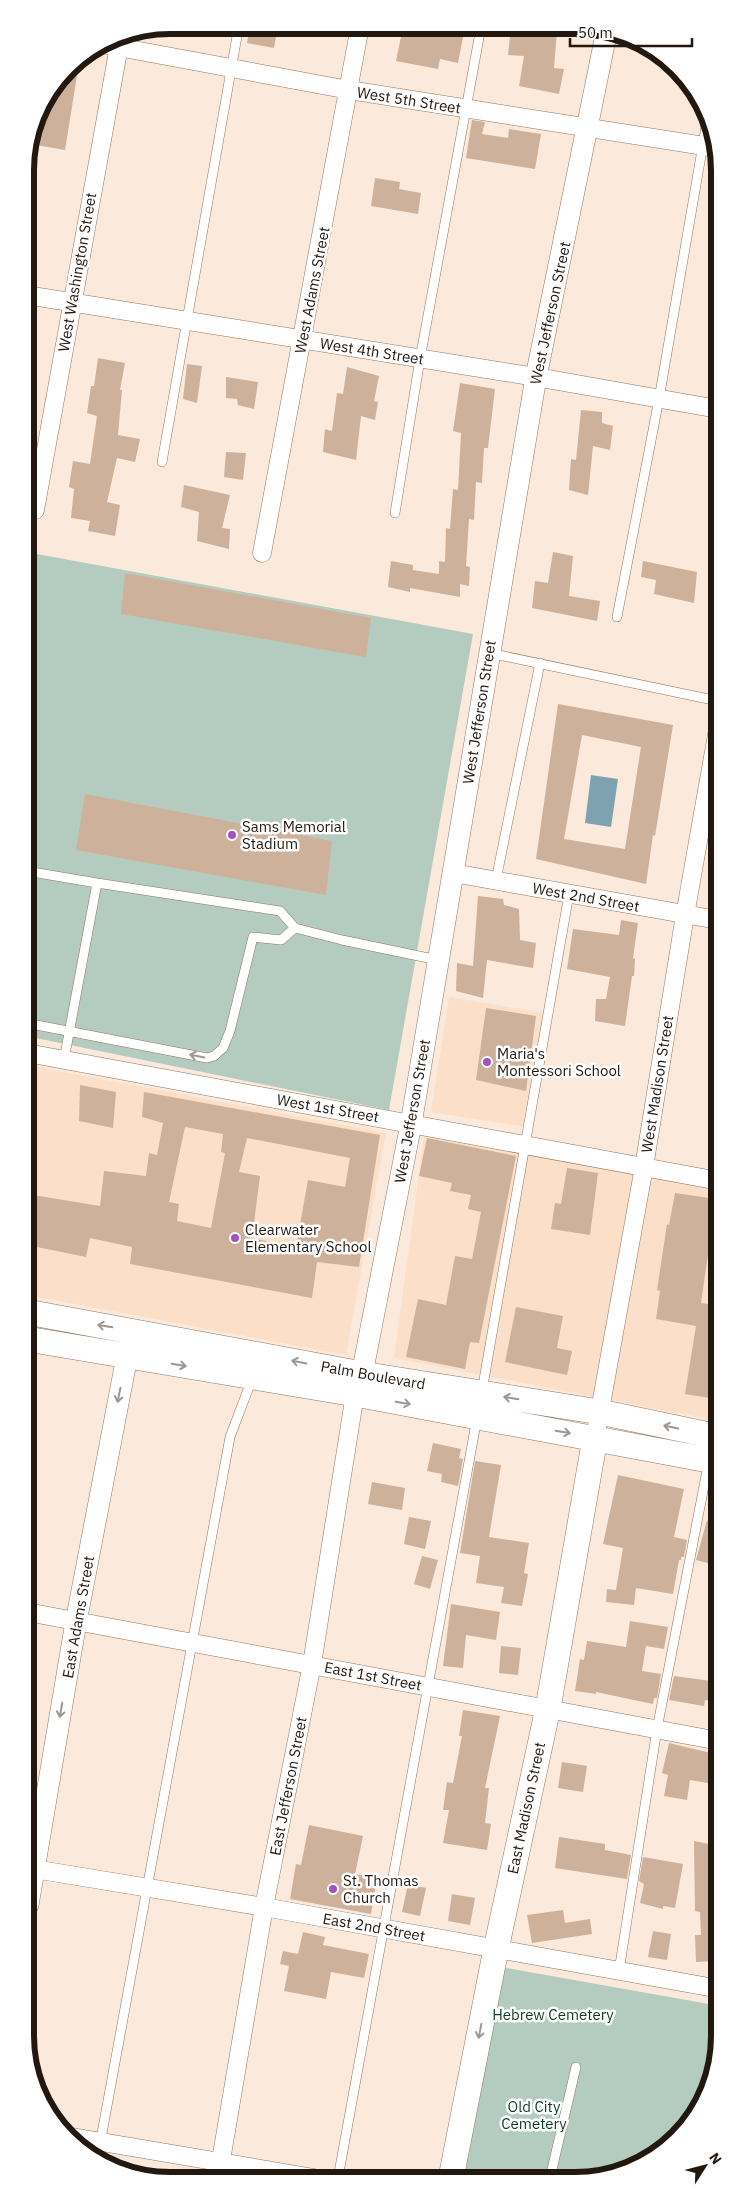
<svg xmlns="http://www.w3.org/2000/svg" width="745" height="2206" font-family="'IBM Plex Sans',sans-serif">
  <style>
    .built { fill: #fcdfc8 }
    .green { fill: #b4ccbf }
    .water { fill: #7da3b0 }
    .building { fill: #cdb19b; fill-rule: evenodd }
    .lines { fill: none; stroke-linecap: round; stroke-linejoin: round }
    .service-casing { stroke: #907560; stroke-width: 10 }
    .minor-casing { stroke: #907560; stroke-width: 19 }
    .tertiary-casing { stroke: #907560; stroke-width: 22 }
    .secondary-casing { stroke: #907560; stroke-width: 26 }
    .service { stroke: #fff; stroke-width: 9 }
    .minor { stroke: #fff; stroke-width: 18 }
    .tertiary { stroke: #fff; stroke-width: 21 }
    .secondary { stroke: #fff; stroke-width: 25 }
    .oneway { stroke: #9c9793 }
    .poi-dot { fill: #a552c0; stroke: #fff; stroke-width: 2 }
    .labels { text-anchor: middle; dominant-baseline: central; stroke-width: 5; stroke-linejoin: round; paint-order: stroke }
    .street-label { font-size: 15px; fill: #221810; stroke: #fff }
    .poi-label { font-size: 15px; fill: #221810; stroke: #fff; text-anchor: start }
    .park-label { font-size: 15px; fill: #0b3b29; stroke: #fff }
    .rim { fill: none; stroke: #221810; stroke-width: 6 }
  </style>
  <rect width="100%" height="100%" fill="#fbe9db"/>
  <path class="built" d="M449 997 544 1013 526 1127 431 1112Z
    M27 1065 386 1133 346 1355 27 1295Z
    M425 1131 719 1187V1421L394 1358Z"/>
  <path class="green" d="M26 552 473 634 389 1110 26 1036Z
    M495 1966 720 2006V2046L709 2092 684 2132 648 2162 604 2178H456Z"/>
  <path class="water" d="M591 775 618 779 611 827 585 823Z"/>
  <path class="building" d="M250 26H278L274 48 247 43Z
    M403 27H465L458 63 440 59 438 69 396 61Z
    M511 27 557 31 554 68 564 69 559 94 519 86 524 56 508 55Z
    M80 57 65 150 30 144 40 105 53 88H58L60 79 74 61Z
    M472 120 485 122 482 134 508 138 509 129 541 134 535 169 466 158Z
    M375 178 400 182 399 189 421 193 418 214 371 206Z
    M98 358 125 363 120 390H122L118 435 140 439 135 462 117 458 107 502 120 505 115 536 88 531 90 521 71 518 74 489 69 487 73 461 90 464 97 416 87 413 91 386H94Z
    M187 364 202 366 197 403 183 399Z
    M347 367 379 376 374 401 378 402 375 420 361 416 356 460 323 452 325 429 332 431 337 393 343 394Z
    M226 377 258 382 254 409 238 405 237 399 226 398Z
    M460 383 495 389 488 448H484L482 483 476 482 474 520 469 519 466 566 470 567 469 586 460 584V597L410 588V592L388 587 391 561 413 565V570L439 574V561L445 562 446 528 450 529 453 489 458 490 461 433 453 431Z
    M581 410 602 412V423L613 426 610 450 593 446 588 495 569 490 571 459 576 460Z
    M226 452 246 453 243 480 224 477Z
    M184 485 230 495 222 528 230 529 229 549 197 541 199 512 181 507Z
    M553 552 573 556 569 596 600 601 597 621 532 608 535 581 548 583Z
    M643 561 697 572 694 603 654 594 656 580 641 577Z
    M125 573 371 618 366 657 121 614Z
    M558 704 673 725 655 836 653 835 646 884 536 859ZM582 735 641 747 625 849 564 839Z
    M85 794 332 841 326 895 76 850Z
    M478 896 503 899 504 905 519 909 520 940 536 943 533 968 487 960 483 998 456 991 457 963 473 966Z
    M621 920 638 923 633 958 635 959 634 976H632L625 1026 595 1021 596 999H606L610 977 567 969 573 929 619 935Z
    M486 1008 536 1016 526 1091 476 1080Z
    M80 1085 116 1092 113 1128 79 1121Z
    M144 1092 380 1135 359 1267 317 1262 312 1298 130 1264 132 1247 90 1238 86 1257 27 1245V1194L100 1206 104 1171 146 1176 149 1153 157 1155 163 1123 142 1117ZM185 1127 223 1134 221 1152 225 1153 211 1228 177 1221 179 1204 169 1202ZM247 1138 350 1158 345 1187 308 1180 296 1247 252 1238 260 1176 239 1172Z
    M427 1138 516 1156 479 1343 470 1342 465 1369 406 1357 418 1299 446 1305 455 1256 472 1259 481 1212 468 1209 471 1195 450 1191 452 1183 419 1176Z
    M567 1168 598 1173 590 1235 551 1229 555 1203 561 1204Z
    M675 1193 716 1199 701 1303 719 1306V1345L710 1398 685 1394 696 1326 656 1319 660 1291 657 1290 667 1224 669 1225Z
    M516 1307 563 1316 557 1348 572 1351 567 1375 505 1362Z
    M433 1443 461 1449 459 1458 463 1459 458 1486 441 1482 442 1474 427 1471Z
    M475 1461 501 1465 489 1537 529 1543 524 1573 528 1574 522 1606 501 1603 504 1587 476 1583 480 1556 460 1553Z
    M618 1475 684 1489 674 1537 687 1540 684 1557H681V1560H679L673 1594 636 1588 634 1605 606 1602 607 1589 616 1590 623 1548 603 1544Z
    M372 1482 405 1488 402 1510 368 1504Z
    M409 1517 431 1521 425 1549 404 1544Z
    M707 1520 719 1538V1566L696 1560Z
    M422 1556 438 1560 430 1589 414 1584Z
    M451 1604 500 1612 496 1640 466 1635 463 1668 443 1666Z
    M630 1621 668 1627 664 1649 646 1646 642 1671 661 1674 657 1698H654L653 1704 596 1692V1694L575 1691 580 1659 584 1660 587 1641 626 1647Z
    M501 1646 521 1648 518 1675 499 1673Z
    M674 1676 719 1682V1703L705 1700 704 1706 669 1700Z
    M463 1710 500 1716 485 1788H489L485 1823 491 1824 487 1850 443 1843 449 1810H443L447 1782 453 1783 462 1736H459Z
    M669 1743 719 1755V1785L690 1780 687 1800 664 1796 668 1775 662 1773Z
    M562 1762 587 1766 583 1792 558 1788Z
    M309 1825 363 1836 355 1874 377 1878 371 1914 290 1899 296 1864 301 1865Z
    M559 1837 605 1844V1850L631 1855 627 1879 555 1868Z
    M694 1841 719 1846 720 1894 716 1915 713 1914 714 1961 696 1962 695 1935H701L700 1912 695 1911Z
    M643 1857 683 1864 675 1908 663 1906V1909L640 1903 644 1884 639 1881Z
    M408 1884 426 1888 420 1916 402 1912Z
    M452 1894 475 1898 470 1925 448 1921Z
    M563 1910 565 1923 590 1919 592 1934 532 1943 527 1915Z
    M653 1931 671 1934 667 1960 648 1957Z
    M303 1932 325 1937 323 1945 369 1954 364 1978 331 1972 326 1999 284 1991 289 1966 280 1964 283 1951 298 1954Z"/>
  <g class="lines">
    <g class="service-casing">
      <path id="service" d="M162 462 239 25
        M395 513 420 359 481 27
        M617 617 659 399 707 121
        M489 653 718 701
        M26 871 97 883
        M496 880 540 663
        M26 1023 207 1058 214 1056 223 1048 230 1031 253 937 281 940 295 928
        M64 1060 97 883 280 911 295 928 342 940 438 960
        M482 1391 569 894
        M713 1433 719 1400
        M619 1971 657 1729 709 1460
        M98 2155 230 1437 252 1379
        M338 2178 477 1418
        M550 2178 576 2067"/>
    </g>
    <g class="minor-casing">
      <path id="minor" d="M102 44 349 90 717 148
        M26 295 536 377 718 409
        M35 510 121 35
        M262 553 360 26
        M453 873 718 920
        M27 1053 719 1181
        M595 1438 644 1167 685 915 718 729
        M27 1612 719 1741
        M28 1868 264 1907 720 1989
        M66 2136 314 2178
        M218 2178 264 1907 312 1664 355 1394"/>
    </g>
    <g class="tertiary-casing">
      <path id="tertiary" d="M357 1389 362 1374 411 1124 536 377 607 30
        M28 1905 76 1622 130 1341"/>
    </g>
    <g class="secondary-casing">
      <path id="secondary" d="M27 1312 362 1374 600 1412 719 1437
        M27 1339 355 1394 719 1462
        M451 2178 496 1949 548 1708 595 1438"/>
    </g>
    <use href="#service" class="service"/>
    <use href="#minor" class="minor"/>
    <use href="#tertiary" class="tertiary"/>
    <use href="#secondary" class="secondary"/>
  </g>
  <defs><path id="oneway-shaft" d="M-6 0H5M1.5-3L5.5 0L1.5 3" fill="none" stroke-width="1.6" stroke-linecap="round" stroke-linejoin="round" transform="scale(1.25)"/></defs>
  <g class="oneway">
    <use href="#oneway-shaft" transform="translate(197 1056) rotate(-169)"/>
    <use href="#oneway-shaft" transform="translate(105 1326) rotate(-170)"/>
    <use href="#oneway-shaft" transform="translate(299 1362) rotate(-169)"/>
    <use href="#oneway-shaft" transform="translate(179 1365) rotate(9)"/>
    <use href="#oneway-shaft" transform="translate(119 1395) rotate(101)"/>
    <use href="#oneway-shaft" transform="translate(511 1398) rotate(-171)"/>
    <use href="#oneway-shaft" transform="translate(403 1403) rotate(10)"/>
    <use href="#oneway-shaft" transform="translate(671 1427) rotate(-168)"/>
    <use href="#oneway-shaft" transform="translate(563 1432) rotate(10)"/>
    <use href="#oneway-shaft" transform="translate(61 1710) rotate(100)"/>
    <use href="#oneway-shaft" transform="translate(480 2031) rotate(101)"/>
  </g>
  <g class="poi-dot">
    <circle cx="232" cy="835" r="5"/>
    <circle cx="487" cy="1062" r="5"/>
    <circle cx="235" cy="1238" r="5"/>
    <circle cx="333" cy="1889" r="5"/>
  </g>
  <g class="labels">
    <g class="street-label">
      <text transform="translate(409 100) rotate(9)">West 5th Street</text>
      <text transform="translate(77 272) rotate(-80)">West Washington Street</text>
      <text transform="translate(312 290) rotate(-79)">West Adams Street</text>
      <text transform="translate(550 313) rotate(-78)">West Jefferson Street</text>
      <text transform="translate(372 351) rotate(9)">West 4th Street</text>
      <text transform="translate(479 712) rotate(-81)">West Jefferson Street</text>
      <text transform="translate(586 897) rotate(10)">West 2nd Street</text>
      <text transform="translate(657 1084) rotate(-81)">West Madison Street</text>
      <text transform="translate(328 1108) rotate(10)">West 1st Street</text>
      <text transform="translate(412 1111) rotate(-80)">West Jefferson Street</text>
      <text transform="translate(373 1375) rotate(10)">Palm Boulevard</text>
      <text transform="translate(78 1617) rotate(-80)">East Adams Street</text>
      <text transform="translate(373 1676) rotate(11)">East 1st Street</text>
      <text transform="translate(288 1786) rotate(-79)">East Jefferson Street</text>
      <text transform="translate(526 1808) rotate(-78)">East Madison Street</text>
      <text transform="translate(374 1927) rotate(10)">East 2nd Street</text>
    </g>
    <g class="poi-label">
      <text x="242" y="826">Sams Memorial<tspan x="242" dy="17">Stadium</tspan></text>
      <text x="497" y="1053">Maria's<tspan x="497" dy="17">Montessori School</tspan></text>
      <text x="245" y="1229">Clearwater<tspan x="245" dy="17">Elementary School</tspan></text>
      <text x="343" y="1880">St. Thomas<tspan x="343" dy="17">Church</tspan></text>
    </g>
    <g class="park-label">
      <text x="553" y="2014">Hebrew Cemetery</text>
      <text x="534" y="2106">Old City<tspan x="534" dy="17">Cemetery</tspan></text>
    </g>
  </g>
  <path d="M0 0H745V2206H0ZM170 34H575A136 136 0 0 1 711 170V2036A136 136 0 0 1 575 2172H170A136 136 0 0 1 34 2036V170A136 136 0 0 1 170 34Z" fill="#fff" fill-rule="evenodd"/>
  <path class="rim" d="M170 34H575A136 136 0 0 1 711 170V2036A136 136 0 0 1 575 2172H170A136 136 0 0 1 34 2036V170A136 136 0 0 1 170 34Z"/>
  <g transform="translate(705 2166) rotate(54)" stroke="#ffffff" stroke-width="4" paint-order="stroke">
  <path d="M0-4L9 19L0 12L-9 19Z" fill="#221810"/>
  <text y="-8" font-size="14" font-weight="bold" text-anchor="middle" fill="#221810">N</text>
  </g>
  <path d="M570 38v8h122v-8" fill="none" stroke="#221810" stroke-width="2.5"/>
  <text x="578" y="38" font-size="15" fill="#221810" stroke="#ffffff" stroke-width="4" paint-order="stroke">50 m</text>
</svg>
